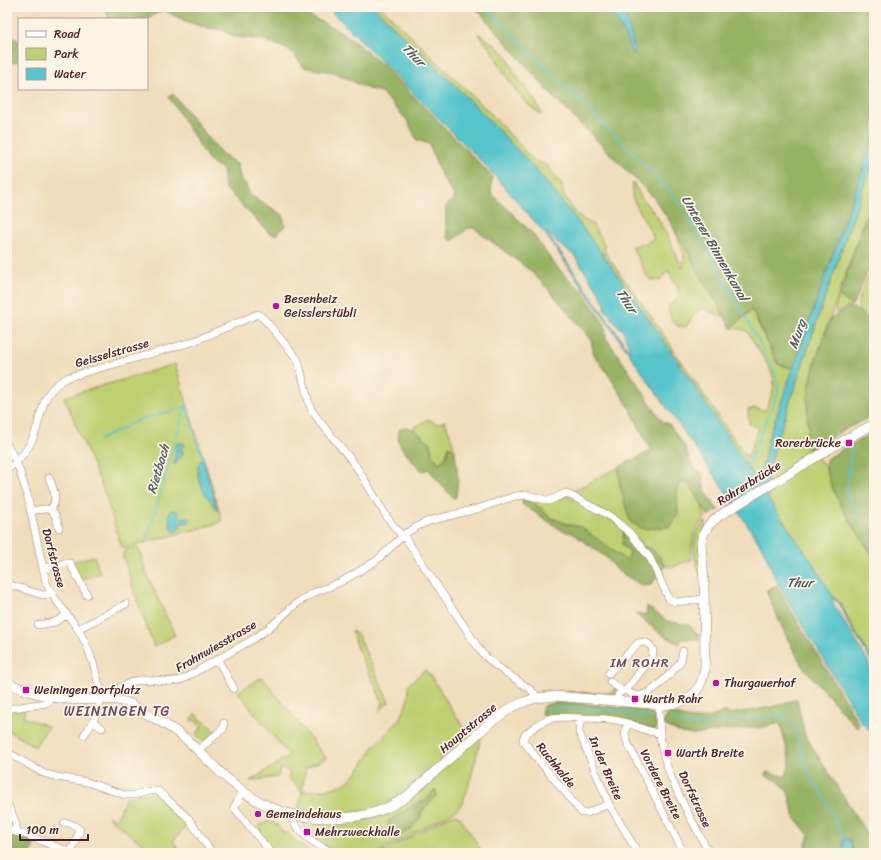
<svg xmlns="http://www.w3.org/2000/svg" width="881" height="860" font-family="Sriracha,sans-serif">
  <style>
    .green { fill: #bed072; stroke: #84784e }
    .forest { fill: #96b264; stroke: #706848 }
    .water { fill: #57c5cc; stroke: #50727c; fill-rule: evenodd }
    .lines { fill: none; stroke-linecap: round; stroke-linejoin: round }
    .stream { stroke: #57c5cc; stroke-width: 1.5 }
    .minor-casing { stroke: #9d7e73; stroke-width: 8 }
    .major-casing { stroke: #9d7e73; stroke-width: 10 }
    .minor { stroke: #fff; stroke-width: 7 }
    .major { stroke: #fff; stroke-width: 9 }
    .poi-dot { fill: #b5179e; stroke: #fcf5e5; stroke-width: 1.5 }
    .labels { text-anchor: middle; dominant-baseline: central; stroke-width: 3.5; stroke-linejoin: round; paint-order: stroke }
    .poi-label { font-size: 12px; fill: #4a1f2b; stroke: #fcf5e5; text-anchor: start }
    .street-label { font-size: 12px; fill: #4a1f2b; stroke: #fcf5e5 }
    .water-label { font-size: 13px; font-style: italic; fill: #4f5963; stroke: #fcf5e5 }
    .neighbourhood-label { font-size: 13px; letter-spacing: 1px; fill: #704964; stroke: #fcf5e5 }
    .quarter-label { font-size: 14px; letter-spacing: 1px; fill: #704964; stroke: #fcf5e5 }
  </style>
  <rect width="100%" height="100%" fill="#fcf5e5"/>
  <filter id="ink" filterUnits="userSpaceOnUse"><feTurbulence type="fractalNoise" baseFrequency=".025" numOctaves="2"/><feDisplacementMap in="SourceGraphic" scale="8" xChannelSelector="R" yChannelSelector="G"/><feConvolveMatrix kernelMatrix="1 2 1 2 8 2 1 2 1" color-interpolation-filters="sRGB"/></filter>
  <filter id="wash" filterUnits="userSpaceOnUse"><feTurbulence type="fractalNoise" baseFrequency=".012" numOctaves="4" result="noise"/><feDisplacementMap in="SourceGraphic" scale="16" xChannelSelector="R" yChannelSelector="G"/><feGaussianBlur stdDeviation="0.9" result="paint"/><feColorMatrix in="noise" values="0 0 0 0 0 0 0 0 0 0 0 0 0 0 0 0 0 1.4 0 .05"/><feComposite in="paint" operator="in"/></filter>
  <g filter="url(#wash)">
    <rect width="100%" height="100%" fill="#f0ddbb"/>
    <path class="green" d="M374 7H381L494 117 533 160 547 165 562 185 563 194 579 217 592 224 604 244 605 253 646 309 747 458 759 428 749 424 748 410 755 408 765 411C769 402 775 391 774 380 772 368 753 342 746 330L731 328 752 310 777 364 793 369 768 440 759 484C698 391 637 298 569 210 511 136 441 73 374 7Z
      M478 33 495 45 507 56 514 72 536 102 542 115C516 99 506 75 491 50 487 44 481 39 478 33Z
      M874 157V193L815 361 807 420 809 430 807 448 813 449 822 464 826 465V470L846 513 874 558V663L849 622 841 604 832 595 813 563 768 499 767 478 776 443 819 315Z
      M633 182 642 199 656 215 669 239 683 269 684 254 673 226 726 318 702 308 694 314 686 327C671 326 671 320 668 307L677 299 679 291 668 270 660 281 649 279 644 270 632 247 640 244H646L654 238 632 197Z
      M872 266 874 269V324C867 318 856 312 858 302Z
      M839 296 852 305 838 312H836L835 308Z
      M175 364 221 516V521L216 524 125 548 121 546 105 494 64 397Z
      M428 419 437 424 445 421 451 437 455 451 449 446 446 457 439 463 432 454 431 443 412 429Z
      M619 467 620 486 643 529 669 527 678 515 677 486 684 480 692 487 702 504 705 518C703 521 699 524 697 527 691 537 691 549 692 559L673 567 665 566 663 562 644 547 630 531 571 492Z
      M524 496 544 501 567 496 591 507 624 528 631 552 627 562 619 555 573 526 549 517 543 510Z
      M705 522H706L700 573C693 557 689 535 705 522Z
      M138 547 149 579 175 635 154 647 134 592 123 555 126 550Z
      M94 556 100 573 81 580 72 562Z
      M352 631 358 635 389 702 379 711 383 703 356 646Z
      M425 670 431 676 468 735C455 747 442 759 429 770 414 784 400 799 380 806 354 816 325 812 298 809L302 791 288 778 290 772 281 768 278 777 250 781 289 756 238 692 262 677 326 758 306 768 302 790C313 792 337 789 347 782 359 773 365 760 373 748 378 741 385 736 390 730 401 718 411 702 408 685Z
      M616 688 618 689 614 697 566 692 540 693V691L610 693 613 692Z
      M25 707 23 717 48 726 35 747 7 730V711Z
      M195 714 216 732 204 742 196 734 202 727 194 720 192 721 190 719Z
      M482 735 468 788 462 804 457 810 376 853H340L328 848 315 839 304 827V824L307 821C329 821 352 824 373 818 418 806 446 762 482 735Z
      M146 793 157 794 189 823 173 841 181 853H154L109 818V816L116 819 126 797Z
      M456 814 460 817 483 853H380L448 817Z
      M267 820 277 825 284 834 287 832 297 842 311 853H274L259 833 261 830 258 826 260 824 264 825Z"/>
    <path class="forest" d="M105 7H264L278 13 280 7H288L318 20 345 34 385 67 492 176 491 193 532 233 551 260 566 277 581 289 605 325 606 338 644 393 656 412 663 422 669 424 685 447 691 463 696 471 702 473C703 490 708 497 718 510L708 516 692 487 684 480 677 487 678 514 669 527 643 529 630 522 620 486 619 467 651 451 629 407 606 371 594 355 591 339 549 290 528 269 474 228H468L453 241 448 238 446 226V206L455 197 442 177 429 144 417 140 407 120 381 92 368 89 334 72 318 70 304 67 291 51 264 40 235 37 221 29 206 28 185 21 163 10 147 19H109Z
      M475 7H874V137L793 369 778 364 752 310 731 328 673 226 654 198 556 100Z
      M7 31 19 41V61L7 64Z
      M172 93 222 154 238 165 240 178 245 183 250 195 283 215 285 226 275 235 268 232 225 188 223 169 210 162 169 97Z
      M874 193V255L856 299 852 305 839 296Z
      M849 308H854L874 325V415L834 435 819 450 807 448 804 434 809 430C802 391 818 354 831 318Z
      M407 426 416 431 431 443 432 454 439 463 446 457 449 446 455 451 458 479 456 497 453 498 428 469 423 471C416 465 400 449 398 440 398 437 399 433 399 430Z
      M874 433V558C860 535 823 486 826 459L848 446Z
      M524 496 543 510 549 517 566 524 581 527 627 561 630 552 622 545 624 528 644 547 650 548 659 556 665 566 651 585 643 586 618 571 607 558 572 533 563 531 522 504Z
      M776 585 859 724 857 728 803 667 788 640 766 591Z
      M647 606 667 621 689 625 699 636V639H680V644L664 636 634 613 646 615Z
      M797 699 805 735 874 845V853H803L809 835 795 818 788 792 778 781 766 776 765 774 768 772 786 777 790 761 780 723 759 728 724 730 694 735 681 733 664 725 663 724 668 713C678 713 679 717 687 718 699 720 714 718 725 711L729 714 772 707Z
      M553 703H582L652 712 655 717 656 730 628 722 546 717 541 713 543 706Z
      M435 789 437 795 421 812V817L411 829 394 840 389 831 388 821 419 802H424Z
      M7 834 30 840 34 844 32 851 29 853H7Z"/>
    <path class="water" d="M327 7H374C441 73 511 136 569 210 637 297 698 391 759 484L768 440 874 137V157L819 315 776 443 767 478 768 499 813 563 832 595 841 604 849 622 874 663V665L849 624 840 604 832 598 833 603 868 661 874 685V735L862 723 778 584 763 549 724 489 543 231 487 167ZM547 232 560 245 573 254 600 293 606 307 604 308 619 327 623 330 631 353 547 233Z
      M604 7C630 7 631 34 635 55H634C628 47 627 38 622 29 618 21 610 14 604 7Z
      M180 442 185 444 181 449 183 452 182 456 179 458 175 465 174 464 177 444Z
      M202 459H203L218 511 204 492 198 477V465Z
      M171 510 178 511 179 515 182 518 188 517 190 520 189 522 180 524V529L175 532C169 529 169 519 169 512Z
      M844 838 851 841 854 853H843Z"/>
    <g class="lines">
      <path class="stream" d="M485 7 650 170 674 195 696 229 773 367C777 377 780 384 777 395L747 468
        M186 405 203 459
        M99 440 139 420 185 407
        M852 449 847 488 848 498 865 526
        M871 535 874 541
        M147 540 186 404
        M545 708H584L600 710 607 709 612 711 626 712 636 716 651 717
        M674 720 687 725 694 726 714 724 723 721H732L740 718H764L780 715C786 717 789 723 795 725L797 741 801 747 802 754 807 769 814 784 820 789 844 838"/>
    </g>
  </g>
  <g filter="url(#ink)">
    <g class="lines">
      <g class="minor-casing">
        <path id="minor" d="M7 445 17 463 27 494 46 582C54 602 66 611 77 628 90 647 97 674 101 696
          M7 470C19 461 28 450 34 436 44 409 40 391 69 377L192 342 258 314 266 321 298 360 309 403 312 411C327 432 345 450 359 471 374 493 386 522 406 539L482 653 495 665 531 690 535 694 536 698
          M49 478C53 488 59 499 51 509
          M31 511C52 507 54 507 59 528
          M43 569 66 563H70L87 595
          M7 584 43 595 51 594
          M38 625 55 622 67 615
          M78 629 126 604
          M218 660 234 689
          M608 674 638 643C648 640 655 647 652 657L626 690C618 693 618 693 617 702
          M610 682 619 688 621 691
          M626 690C644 708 667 676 679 664L681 660 683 651
          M100 693C114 696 125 682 139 680 154 677 167 685 183 679L255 638 270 627 297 603 313 593 341 582 376 561 406 533 420 525 429 521 480 508 515 496 527 495 549 501 566 493 608 515 630 533 650 558 669 599 675 602 704 599
          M659 705C659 719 659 734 662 748 670 785 692 819 709 853
          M7 709 46 703 49 701 50 697
          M580 718C558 717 551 714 532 729 528 732 523 735 523 741L582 813H587L609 804
          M93 722 102 728
          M627 723 625 733 627 742 684 853
          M84 735 93 722 101 700 105 696
          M198 750 224 728V723
          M7 752 43 773 57 777 87 782 125 795H134L149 791H158L165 797 189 819 212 853
          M244 791 234 807 271 853
          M7 803 15 821 17 832
          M292 815C293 832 320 847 334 853
          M64 823C70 822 77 827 80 830L71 852
          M7 830 24 834 72 853
          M638 853 609 804 579 732 580 718C596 718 612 718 627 723 638 726 648 733 660 733"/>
      </g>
      <g class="major-casing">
        <path id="major" d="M7 683C27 691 47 698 68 699 89 701 113 696 131 704 135 706 138 709 141 711 158 720 173 728 187 740 212 763 235 791 266 805 288 816 308 818 331 818 359 818 383 813 406 797L490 723 512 707 524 702 536 698 555 696 663 705C688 703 701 694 705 668L704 582 701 542 704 533 708 526 719 516 844 440 874 424"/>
      </g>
      <use href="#minor" class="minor"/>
      <use href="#major" class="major"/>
    </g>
  </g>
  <g class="poi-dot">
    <circle cx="276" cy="306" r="4"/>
    <rect x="845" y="439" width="8" height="8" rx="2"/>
    <circle cx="716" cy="683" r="4"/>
    <rect x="22" y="686" width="8" height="8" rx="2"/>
    <rect x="631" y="695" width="8" height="8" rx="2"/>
    <rect x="664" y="749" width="8" height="8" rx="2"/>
    <circle cx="258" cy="814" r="4"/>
    <rect x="303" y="828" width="8" height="8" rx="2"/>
  </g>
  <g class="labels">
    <g class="poi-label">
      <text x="284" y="299">Besenbeiz<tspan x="284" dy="14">Geisslerstübli</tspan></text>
      <text x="841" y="443" text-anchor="end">Rorerbrücke</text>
      <text x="724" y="683">Thurgauerhof</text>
      <text x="34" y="690">Weiningen Dorfplatz</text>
      <text x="643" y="699">Warth Rohr</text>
      <text x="676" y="753">Warth Breite</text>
      <text x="266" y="814">Gemeindehaus</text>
      <text x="315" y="832">Mehrzweckhalle</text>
    </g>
    <g class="street-label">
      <text transform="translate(112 353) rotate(-16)">Geisselstrasse</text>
      <text transform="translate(749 483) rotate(-32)">Rohrerbrücke</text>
      <text transform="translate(54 558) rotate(75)">Dorfstrasse</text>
      <text transform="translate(216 646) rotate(-30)">Frohnwiesstrasse</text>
      <text transform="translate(468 728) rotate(-40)">Hauptstrasse</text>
      <text transform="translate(556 765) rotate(51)">Ruchhalde</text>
      <text transform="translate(606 768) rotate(67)">In der Breite</text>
      <text transform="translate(661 784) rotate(63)">Vordere Breite</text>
      <text transform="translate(695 799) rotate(65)">Dorfstrasse</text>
    </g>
    <g class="water-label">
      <text transform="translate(414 55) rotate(45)">Thur</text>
      <text transform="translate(715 248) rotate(60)">Unterer Binnenkanal</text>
      <text transform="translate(627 301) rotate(56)">Thur</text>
      <text transform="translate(797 334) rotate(-71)">Murg</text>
      <text transform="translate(158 469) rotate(-74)">Rietbach</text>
      <text x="800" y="582">Thur</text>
    </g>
    <g class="neighbourhood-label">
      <text x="640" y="662">IM ROHR</text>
    </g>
    <g class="quarter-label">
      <text x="117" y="711">WEININGEN TG</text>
    </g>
  </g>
  <rect width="881" height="860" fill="none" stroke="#fcf5e5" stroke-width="24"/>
  <rect x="18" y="18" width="130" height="72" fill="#fcf5e5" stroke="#b59f9b"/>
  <rect x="26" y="31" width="20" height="6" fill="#ffffff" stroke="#b59f9b"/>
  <text x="54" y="38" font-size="12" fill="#4a1f2b">Road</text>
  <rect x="26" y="48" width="20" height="12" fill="#bed072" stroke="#b59f9b"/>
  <text x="54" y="58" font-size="12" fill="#4a1f2b">Park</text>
  <rect x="26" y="68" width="20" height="12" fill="#57c5cc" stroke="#b59f9b"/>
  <text x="54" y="78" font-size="12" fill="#4a1f2b">Water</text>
  <path d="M20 834v6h68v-6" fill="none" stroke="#4a1f2b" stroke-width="2"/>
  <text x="26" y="834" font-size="12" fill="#4a1f2b" stroke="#fcf5e5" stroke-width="3" paint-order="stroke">100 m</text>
</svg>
